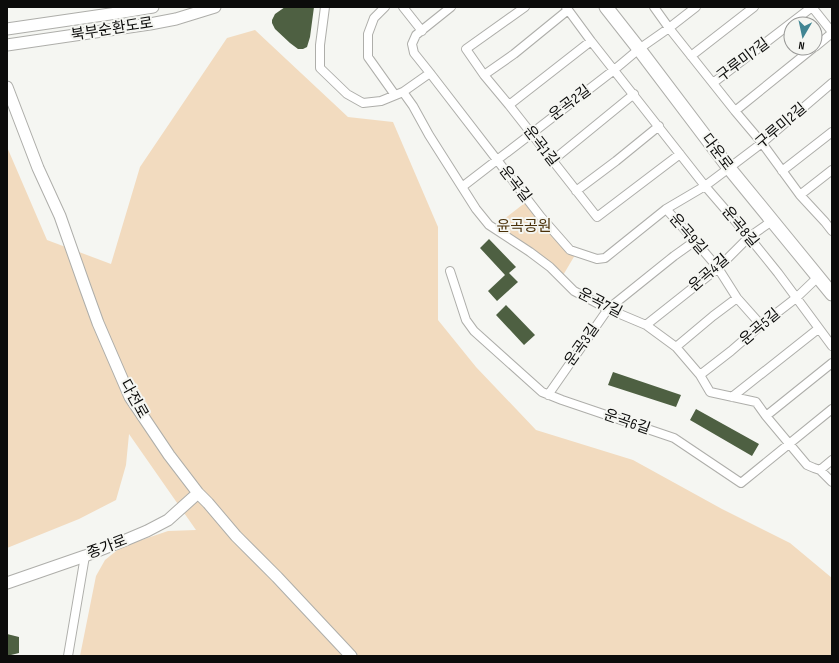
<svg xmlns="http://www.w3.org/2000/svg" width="839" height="663" font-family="'Sofia Sans Condensed','Noto Sans KR',sans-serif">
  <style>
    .green { fill: #f2dbbf }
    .building { fill: #4e6042 }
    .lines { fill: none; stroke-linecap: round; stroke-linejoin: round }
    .minor-casing { stroke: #aeaeaa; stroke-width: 10 }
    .secondary-casing { stroke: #aeaeaa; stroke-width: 13 }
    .primary-casing { stroke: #aeaeaa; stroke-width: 15 }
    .minor { stroke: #fff; stroke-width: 8 }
    .secondary { stroke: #fff; stroke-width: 11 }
    .primary { stroke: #fff; stroke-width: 13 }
    .labels { text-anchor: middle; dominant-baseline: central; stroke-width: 4; stroke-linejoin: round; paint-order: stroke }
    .street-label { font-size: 15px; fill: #0c0c0b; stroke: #f5f6f2 }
    .park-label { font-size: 15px; fill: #4b3109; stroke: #f5f6f2 }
  </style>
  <rect width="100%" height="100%" fill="#f5f6f2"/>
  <path class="green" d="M255 30 348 117 393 122 438 227V320L476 367 536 430 633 460 722 509 790 543 832 578V656H80L96 576 105 560 121 547 168 531 196 530 129 434 126 465 116 500 79 519 7 548V147L47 240 111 264 140 167 227 38Z
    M526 202 575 255 562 277 495 226Z"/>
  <path class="building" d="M285 7H314L310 37 307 47 303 49H298L290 43 275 29 272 23V20L275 14Z
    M489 239 516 267 509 273 518 282 497 301 488 291 505 275 480 248Z
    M506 305 535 335 524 345 496 315Z
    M613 372 681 395 676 407 608 385Z
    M696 409 759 444 752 456 690 420Z
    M7 634 19 637V653L7 656Z"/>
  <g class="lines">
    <g class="minor-casing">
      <path id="minor" d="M325 7 320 45V68L347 94 363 103 381 101 403 92
        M385 7 374 18 368 34V57L395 95
        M403 7 422 31
        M451 7 416 35 412 44 414 53 430 73 541 217 570 250 597 259 605 258 666 209 705 186 729 168 762 143 832 83
        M525 7 466 49 484 75 509 105 597 217 680 154
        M566 7 591 41 705 186 749 237 778 273 832 346
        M654 7 669 28 735 111 762 143 800 195 825 222 832 231
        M815 47 832 33
        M691 56 754 7
        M430 73 403 92 413 106 429 135 476 209 489 225 530 252 550 267 574 291 608 309 646 325 676 347 700 375 710 392 756 402 766 416 807 465 814 468 820 470 832 482
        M484 75 514 54 568 10
        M713 83 812 7 832 32
        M509 105 591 41
        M735 111 813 48
        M552 161 634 94
        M782 171 832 132
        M462 187 614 70 639 49 669 28 696 7
        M576 191 616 161 659 126
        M800 195 832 170
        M666 209 695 241 718 268 737 298 761 325
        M450 271 466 320 474 331 542 392 562 400 674 438 741 483 832 409
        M646 325 718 268 749 237 772 221
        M676 347 713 316 737 298
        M700 375 731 351 761 325 796 298 818 277
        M548 395 608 309 674 256 695 241
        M732 397 818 329
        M766 416 832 363
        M820 470 832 460
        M68 656 85 556"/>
    </g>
    <g class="secondary-casing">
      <path id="secondary" d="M7 29 117 13 153 7
        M7 45 150 24 176 19 215 7
        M7 87 38 168 60 216 85 287 98 323 130 397 169 455 198 493 208 503 236 536 277 577 351 656
        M7 583 85 556 128 539 147 531 168 520 198 493"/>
    </g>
    <g class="primary-casing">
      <path id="primary" d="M606 7 639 49 729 168 832 294"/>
    </g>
    <use href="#minor" class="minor"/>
    <use href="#secondary" class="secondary"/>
    <use href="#primary" class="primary"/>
  </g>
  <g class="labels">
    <g class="street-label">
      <text transform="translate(112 29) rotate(-9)">북부순환도로</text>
      <text transform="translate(743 60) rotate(-37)">구루미7길</text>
      <text transform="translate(570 103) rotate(-37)">운곡2길</text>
      <text transform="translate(781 126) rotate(-40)">구루미2길</text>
      <text transform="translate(541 146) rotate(52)">운곡1길</text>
      <text transform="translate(717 152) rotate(53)">다운로</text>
      <text transform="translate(515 184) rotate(52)">운곡길</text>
      <text transform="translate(740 227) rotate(50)">운곡8길</text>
      <text transform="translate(688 234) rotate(49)">운곡9길</text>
      <text transform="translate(709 273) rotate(-41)">운곡4길</text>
      <text transform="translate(600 303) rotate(27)">운곡7길</text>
      <text transform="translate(760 327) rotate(-40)">운곡5길</text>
      <text transform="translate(582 345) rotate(-55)">운곡3길</text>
      <text transform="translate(134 399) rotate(61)">다전로</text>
      <text transform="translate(627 422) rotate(19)">운곡6길</text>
      <text transform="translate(107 547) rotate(-21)">종가로</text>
    </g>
    <g class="park-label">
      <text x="524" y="226">윤곡공원</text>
    </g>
  </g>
  <rect width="839" height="663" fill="none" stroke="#0c0c0b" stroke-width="16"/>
  <g transform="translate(803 36) rotate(189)"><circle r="19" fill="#f5f6f2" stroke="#989896"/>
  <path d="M0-3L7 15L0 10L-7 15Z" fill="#418593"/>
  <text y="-6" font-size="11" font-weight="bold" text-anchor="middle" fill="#0c0c0b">N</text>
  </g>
</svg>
